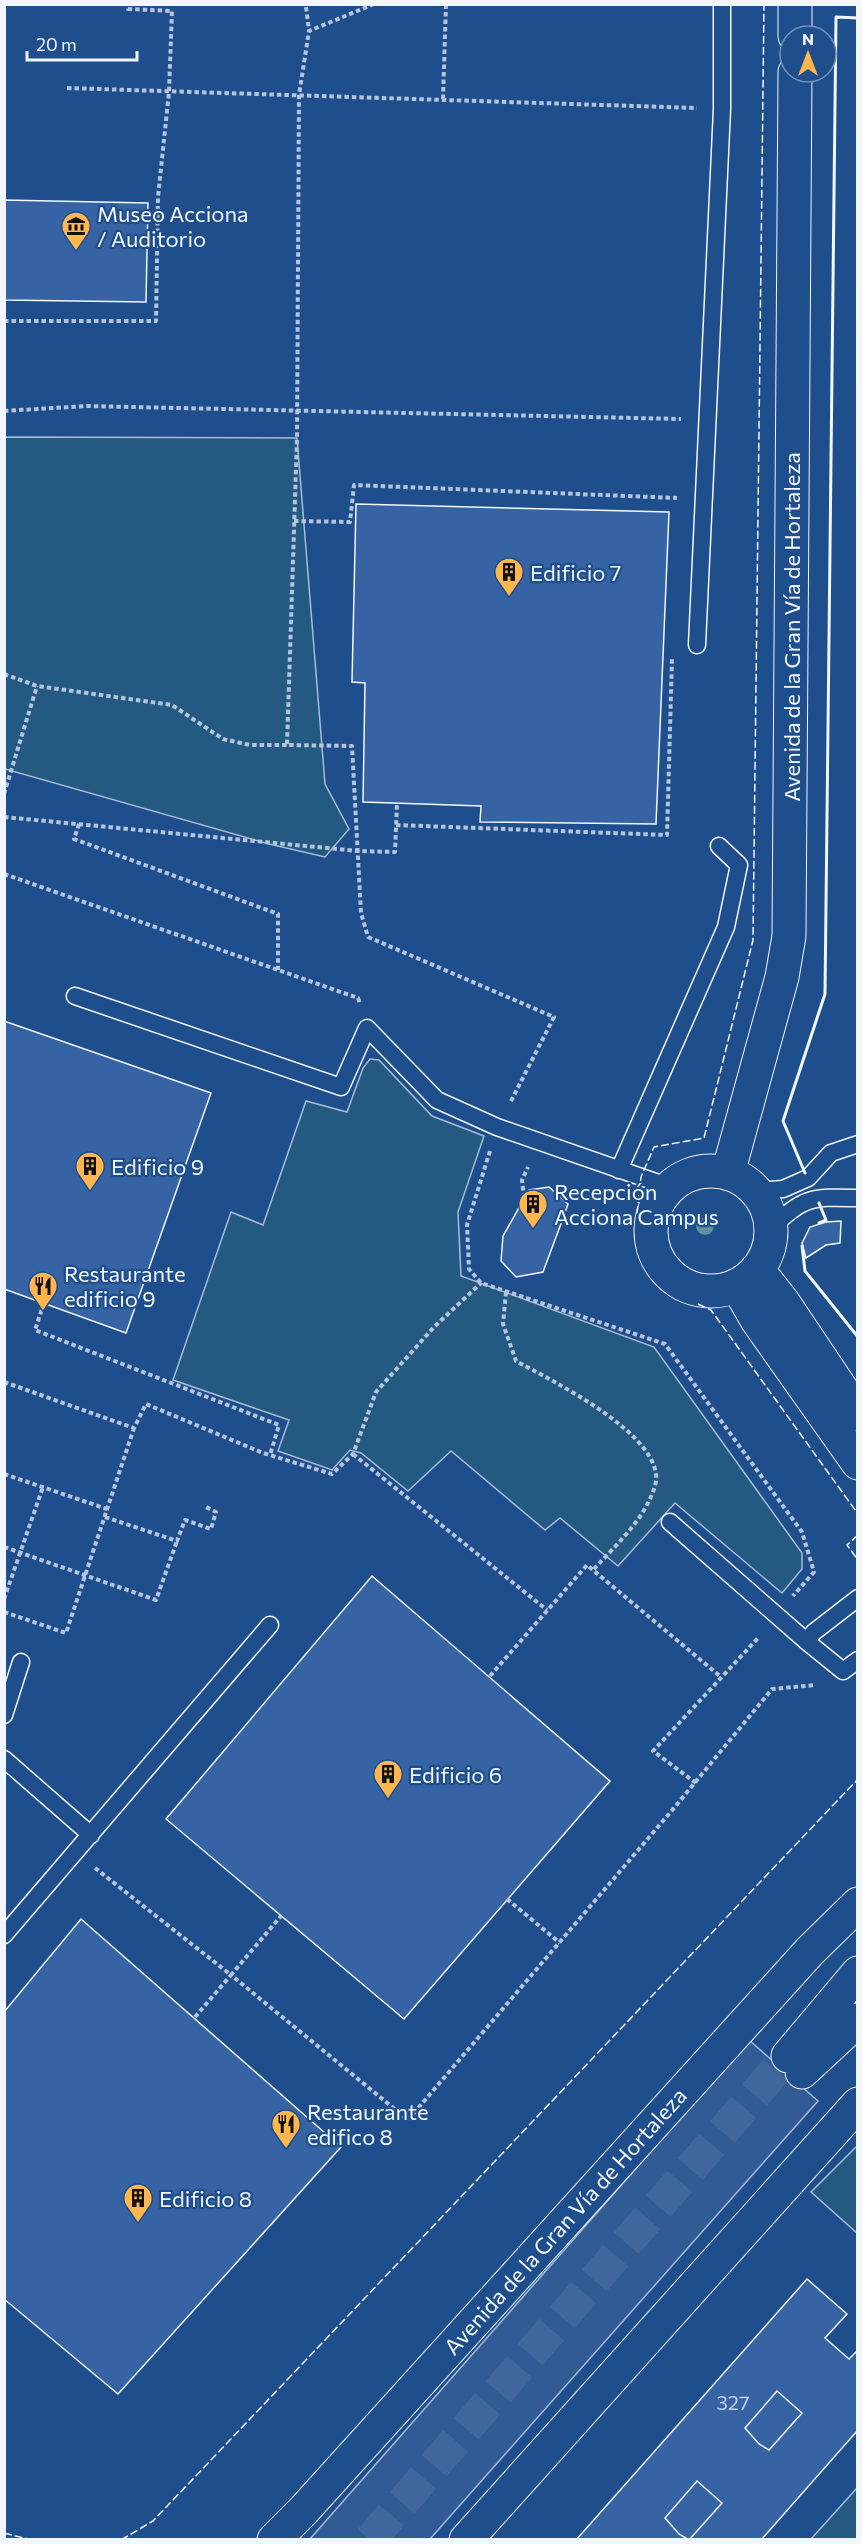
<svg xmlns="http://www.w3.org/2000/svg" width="862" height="2544" font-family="Commissioner,sans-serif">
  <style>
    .green { fill: #245a82; stroke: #a8bbd7; stroke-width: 1.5 }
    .parking { fill: #305b95; stroke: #a8bbd7; stroke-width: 1.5 }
    .building { fill: #3563a3; stroke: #f2f6ff; stroke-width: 1.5; fill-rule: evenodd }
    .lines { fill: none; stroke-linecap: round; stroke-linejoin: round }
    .secondary-tunnel { stroke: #3f679d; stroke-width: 33; stroke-dasharray: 33 16; stroke-linecap: butt }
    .lane-casing { stroke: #f2f6ff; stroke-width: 19 }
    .street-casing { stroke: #f2f6ff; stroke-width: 35 }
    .secondary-casing { stroke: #f2f6ff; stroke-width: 35 }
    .path { stroke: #b3c4dc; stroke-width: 4; stroke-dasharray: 4.5 3; stroke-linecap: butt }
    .lane { stroke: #1f4e8c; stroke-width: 16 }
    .street { stroke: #1f4e8c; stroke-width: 33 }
    .secondary { stroke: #1f4e8c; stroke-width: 33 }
    .fence { stroke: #f2f6ff; stroke-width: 1.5; stroke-dasharray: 8 3; stroke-linecap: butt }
    .wall { stroke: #f2f6ff; stroke-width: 3 }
    .tree { fill: #61919a }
    .labels { text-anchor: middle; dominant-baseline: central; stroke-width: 4.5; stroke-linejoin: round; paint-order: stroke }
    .number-label { font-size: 20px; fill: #c3d1e8 }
    .poi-label { font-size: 22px; fill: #f2f6ff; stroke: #1f4e8c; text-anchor: start }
    .street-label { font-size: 22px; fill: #f2f6ff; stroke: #1f4e8c }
  </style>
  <rect width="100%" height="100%" fill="#1f4e8c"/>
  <path class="green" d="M5 437 297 438 325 784 349 829 325 857 269 844 5 769Z
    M370 1059 379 1060 432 1116 484 1136 458 1212 461 1276 654 1347 802 1553V1569L782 1593 675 1503 618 1566 560 1518 545 1530 451 1451 408 1491 361 1453 350 1450 332 1470 278 1451 289 1420 173 1380 231 1212 263 1225 306 1101 347 1112 363 1068Z
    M857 2146V2233L811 2192Z
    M857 2488V2539H811Z"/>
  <path class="parking" d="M749 2040 818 2101 430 2539 309 2540Z"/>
  <path class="building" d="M4 200 148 203 146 302 4 300Z
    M356 504 669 512 656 824 480 822 481 806 363 802 365 683 352 682Z
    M4 1021 211 1093 126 1333 4 1289Z
    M549 1187 568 1204 562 1221 543 1272 516 1277 501 1261 503 1236 529 1190Z
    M841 1221 840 1243 826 1245 806 1258 802 1243 810 1227 826 1222Z
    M372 1576 610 1781 404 2019 166 1819Z
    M81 1919 341 2147 118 2394 4 2299V2012Z
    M807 2279 847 2314 825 2338 849 2359 858 2350V2430L761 2540H689L722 2503 697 2481 665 2518 679 2534 689 2540H576ZM777 2391 802 2413 769 2450 759 2444 745 2428Z
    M777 2391 802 2413 769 2450 759 2444 745 2428Z
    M697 2481 722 2503 689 2540 679 2534 665 2518Z"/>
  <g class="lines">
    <path class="secondary-tunnel" d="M370 2540 788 2056"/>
    <g class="lane-casing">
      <path id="lane" d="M697 645 722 109V4
        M75 996 341 1087 367 1028 437 1100 497 1127 670 1187
        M619 1170 726 927 739 865 719 846
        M756 1191 783 1189 808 1178 831 1153 858 1144
        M770 1229C805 1196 811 1197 858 1198
        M670 1522 806 1641
        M858 1598 814 1632 806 1641 843 1671 858 1660
        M4 1715 21 1662
        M4 1759 91 1835
        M4 1935 270 1625"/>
    </g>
    <g class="street-casing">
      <path id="street" d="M795 4V36
        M651 1231a60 60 0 1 1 120 0a60 60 0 1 1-120 0Z
        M728 1173 782 977 789 936 795 72
        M757 1269 783 1302 858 1414
        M737 1285 757 1320 858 1463
        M274 2540 303 2511 810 1951 858 1904
        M466 2540 858 2104"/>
    </g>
    <g class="secondary-casing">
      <path id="secondary" d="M788 2056 858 1973
        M802 2072 858 2020"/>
    </g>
    <path class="path" d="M374 4 309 31 299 95 297 438 287 745 352 746 361 913 368 937 554 1017 510 1103
      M306 7 309 31
      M67 88 697 108
      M443 99 446 4
      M4 321H156L158 197 169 92 172 11 128 9V4
      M4 411 87 406 681 419
      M294 521 350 522 354 485 677 498
      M4 674 37 686 172 705 223 739 250 745H287
      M4 794 37 686
      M4 817 358 851 395 852 397 804
      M79 824 74 839 278 914V970
      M396 825 667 835 672 658
      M4 874 358 998 360 1004
      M490 1151 467 1225 469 1269 481 1283 665 1344 802 1532 814 1572 793 1596
      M524 1198 522 1180 528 1167
      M506 1292 503 1324 516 1361C550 1380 669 1437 655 1486 645 1519 616 1545 593 1570
      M44 1303 35 1330 279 1425 270 1455
      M4 1382 134 1428 146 1404 263 1453 332 1474 353 1454 376 1392 434 1327 481 1283
      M353 1454 547 1610
      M4 1474 107 1509
      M105 1517 177 1541 185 1520 211 1529 216 1512 206 1507
      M4 1547 156 1600 177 1541
      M4 1599 43 1487
      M4 1612 66 1633 134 1428
      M490 1676 587 1565 721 1677
      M696 1783 653 1751 759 1637
      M95 1868 231 1975 281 1916
      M507 1899 560 1943
      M195 2017 231 1975 408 2120 674 1808 772 1689 816 1685"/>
    <use href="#lane" class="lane"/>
    <use href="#street" class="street"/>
    <use href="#secondary" class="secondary"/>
    <path class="fence" d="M637 1214 641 1177 654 1147 704 1138 753 940 764 4
      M698 1304 711 1310 858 1514
      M858 1535 847 1545 858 1560
      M4 2533 32 2540
      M121 2540 153 2521 858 1779"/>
    <path class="wall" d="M805 1173 783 1121 825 994 836 17 858 18
      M819 1203 826 1220 819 1223
      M802 1246 805 1271 858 1337"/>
  </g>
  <circle class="tree" cx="705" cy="1226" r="9"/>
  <defs>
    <g id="museum-pin" transform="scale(1.5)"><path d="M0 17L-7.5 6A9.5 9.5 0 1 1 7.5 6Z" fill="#ffb74d" stroke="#1f4e8c"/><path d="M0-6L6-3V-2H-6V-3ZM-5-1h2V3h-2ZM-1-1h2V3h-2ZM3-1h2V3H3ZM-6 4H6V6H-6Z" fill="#111"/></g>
    <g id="building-pin" transform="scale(1.5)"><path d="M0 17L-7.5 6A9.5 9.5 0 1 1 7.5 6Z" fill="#ffb74d" stroke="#1f4e8c"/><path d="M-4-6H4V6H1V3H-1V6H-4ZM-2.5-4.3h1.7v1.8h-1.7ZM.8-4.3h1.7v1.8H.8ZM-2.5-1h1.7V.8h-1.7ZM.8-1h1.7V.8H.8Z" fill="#111"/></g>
    <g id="restaurant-pin" transform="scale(1.5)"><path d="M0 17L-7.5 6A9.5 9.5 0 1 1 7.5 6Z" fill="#ffb74d" stroke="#1f4e8c"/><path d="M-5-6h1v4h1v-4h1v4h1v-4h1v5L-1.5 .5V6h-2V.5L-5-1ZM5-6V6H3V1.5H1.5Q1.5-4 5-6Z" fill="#111"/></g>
  </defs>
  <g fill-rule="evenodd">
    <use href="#museum-pin" x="76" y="226"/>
    <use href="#building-pin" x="509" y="572"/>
    <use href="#building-pin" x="90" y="1166"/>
    <use href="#building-pin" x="533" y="1204"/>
    <use href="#restaurant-pin" x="43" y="1286"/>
    <use href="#building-pin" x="388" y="1774"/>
    <use href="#restaurant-pin" x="286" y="2124"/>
    <use href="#building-pin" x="138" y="2198"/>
  </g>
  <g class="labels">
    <g class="number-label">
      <text x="733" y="2402">327</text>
    </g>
    <g class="poi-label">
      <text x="97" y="213">Museo Acciona<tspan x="97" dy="25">/ Auditorio</tspan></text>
      <text x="530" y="572">Edificio 7</text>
      <text x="111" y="1166">Edificio 9</text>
      <text x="554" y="1191">Recepción<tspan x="554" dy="25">Acciona Campus</tspan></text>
      <text x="64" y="1273">Restaurante<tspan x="64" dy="25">edificio 9</tspan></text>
      <text x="409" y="1774">Edificio 6</text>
      <text x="307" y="2111">Restaurante<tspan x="307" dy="25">edifico 8</tspan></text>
      <text x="159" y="2198">Edificio 8</text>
    </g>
    <g class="street-label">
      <text transform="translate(791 627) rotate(-90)">Avenida de la Gran Vía de Hortaleza</text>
      <text transform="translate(565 2221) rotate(-48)">Avenida de la Gran Vía de Hortaleza</text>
    </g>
  </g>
  <rect width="862" height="2544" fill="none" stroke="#f2f6ff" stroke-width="12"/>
  <g transform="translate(808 54)"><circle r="28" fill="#1f4e8c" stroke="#7391ba" stroke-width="1.5"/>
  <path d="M0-4.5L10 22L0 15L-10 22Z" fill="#ffb74d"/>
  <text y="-9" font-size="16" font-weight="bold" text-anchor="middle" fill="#f2f6ff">N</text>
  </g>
  <path d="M27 51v9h110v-9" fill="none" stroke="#f2f6ff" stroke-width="3"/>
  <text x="36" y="51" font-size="18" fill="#f2f6ff" stroke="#1f4e8c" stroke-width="4.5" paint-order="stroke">20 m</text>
</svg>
